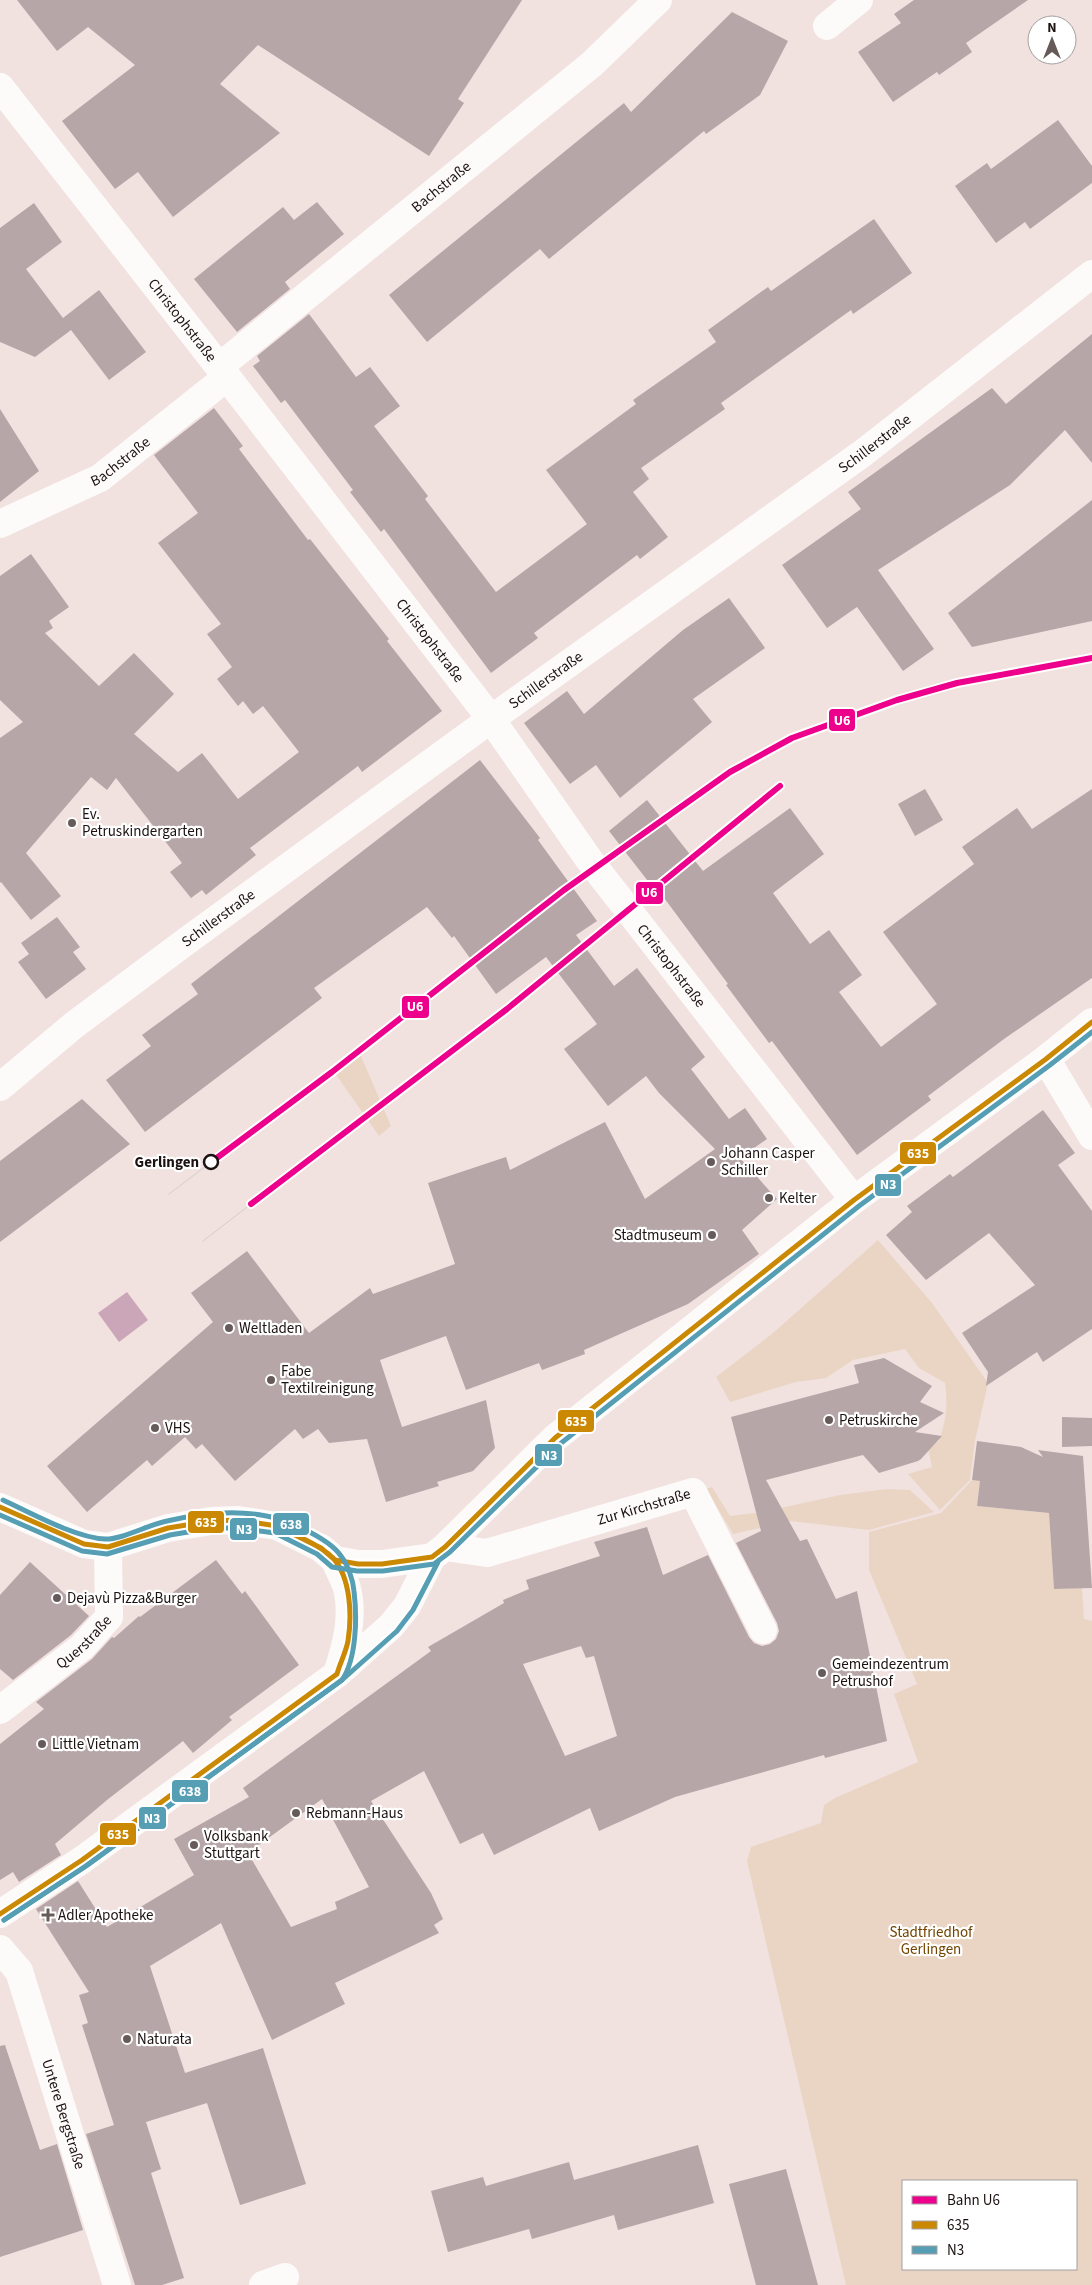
<svg xmlns="http://www.w3.org/2000/svg" width="1092" height="2285" font-family="'Source Sans 3',sans-serif">
  <style>
    .green { fill: #ead5c5; fill-rule: evenodd }
    .water { fill: #cba6b8 }
    .building { fill: #b6a6a7; fill-rule: evenodd }
    .lines { fill: none; stroke-linecap: round; stroke-linejoin: round }
    .street { stroke: #fdfbfa; stroke-width: 28 }
    .secondary { stroke: #fdfbfa; stroke-width: 28 }
    .tram { stroke: #d2cecd; stroke-width: 1 }
    .bus-1-casing { stroke: #fff; stroke-width: 9 }
    .bus-2-casing { stroke: #fff; stroke-width: 9 }
    .bus-3-casing { stroke: #fff; stroke-width: 9 }
    .bus-1 { stroke: #cb8803; stroke-width: 5 }
    .bus-2 { stroke: #569eb3; stroke-width: 5 }
    .bus-3 { stroke: #569eb3; stroke-width: 5 }
    .rail-1-casing { stroke: #fff; stroke-width: 10 }
    .rail-1 { stroke: #ec008c; stroke-width: 6 }
    .poi-dot { fill: #665b59; stroke: #fff; stroke-width: 2 }
    .stop-dot { fill: #fff; stroke: #1b1211; stroke-width: 2.5 }
    .labels { text-anchor: middle; dominant-baseline: central; stroke-width: 4.5; stroke-linejoin: round; paint-order: stroke }
    .street-label { font-size: 15px; fill: #1b1211; stroke: #fff }
    .poi-label { font-size: 15px; fill: #1b1211; stroke: #fff; text-anchor: start }
    .stop-label { font-size: 15px; font-weight: bold; fill: #1b1211; stroke: #fff; text-anchor: end }
    .park-label { font-size: 15px; fill: #724400; stroke: #fff }
    .line-badge { stroke: #fff; stroke-width: 2 }
    .badge-label { font-size: 14px; text-anchor: middle; font-weight: bold; fill: #fff }
  </style>
  <rect width="100%" height="100%" fill="#f1e2e0"/>
  <path class="green" d="M358 1049 391 1126 379 1136 332 1069Z
    M878 1240 932 1303 988 1383 975 1441 970 1480 940 1510 908 1474 932 1467 927 1444 939 1441C946 1421 948 1405 945 1383L919 1368 905 1349 853 1360 826 1378 796 1382 730 1402 716 1377 773 1333Z
    M972 1480 980 1481 977 1506 1049 1513 1054 1589 1082 1588 1084 1619 1092 1621V2285H846L747 1861 751 1847 821 1823 824 1805 835 1798 918 1762 894 1694 917 1684 869 1570V1532L941 1513ZM903 2181H1076V2269H903Z
    M712 1487 730 1516 763 1512 840 1495 887 1489 910 1490 934 1512 869 1530 790 1521 733 1534 706 1489Z"/>
  <path class="water" d="M127 1292 148 1320 119 1342 98 1313Z"/>
  <path class="building" d="M17 0H522L458 99 464 103 429 156 258 45 220 84 280 133 173 217 138 172 115 189 62 121 135 65 88 27 57 51Z
    M914 0H1028L966 43 972 52 939 75 937 72 893 102 858 52 901 23 894 14Z
    M732 12 788 41 760 95 706 134 704 131 549 259 540 249 427 342 389 295 624 103 631 112Z
    M1058 120 1092 166V183L1030 229 1025 222 996 243 955 186 987 163 991 169Z
    M317 202 344 234 285 282 290 289 237 332 194 279 283 207 294 220Z
    M34 203 62 242 26 269 63 318 99 290 146 352 109 380 71 330 35 357 0 342V228Z
    M874 219 912 273 853 314 851 310 721 403 725 409 641 468 649 479 633 492 668 537 640 559 637 555 534 633 538 638 491 673 384 529 381 532 350 492 353 490 285 400 281 403 253 366 260 361 257 356 309 314 356 377 370 367 400 406 374 426 428 496 425 499 496 592 587 524 546 470 636 404 633 400 716 342 708 330 768 287 771 291Z
    M1092 334V463L1065 430 1010 485 878 570 934 649 903 671 857 607 827 628 782 565 861 509 848 492 992 388 1006 404Z
    M214 408 243 446 239 449 308 540 310 539 389 639 387 641 442 711 362 772 358 766 250 848 256 855 206 895 202 890 191 898 170 872 182 863 116 778 107 790 91 777 26 853 61 896 31 920 1 882 0 883V738L23 722 0 700V576L31 554 69 607 49 621 53 628 45 633 99 686 134 653 174 694 134 734 178 772 202 753 238 799 299 752 263 706 253 714 243 701 238 706 217 679 232 667 207 634 221 624 158 543 198 513 154 455Z
    M0 409 39 471 0 502Z
    M1092 500V621L972 647 948 613Z
    M729 598 765 648 693 699 712 722 620 798 596 765 570 784 524 723 567 691 584 714 683 630Z
    M480 760 540 838 538 840 597 921 576 935 614 986 637 968 705 1057 691 1069 729 1119 745 1108 767 1139 740 1158 777 1199 742 1230 759 1254 688 1304 584 1350 585 1354 542 1370 539 1363 466 1390 446 1336 380 1360 402 1427 486 1400 495 1448 473 1471 437 1482 439 1486 386 1502 367 1439 329 1443 318 1429 303 1439 295 1429 235 1481 202 1444 196 1449 185 1437 152 1466 147 1460 87 1512 47 1466 213 1322 191 1293 247 1251 309 1333 370 1288 373 1294 455 1264 428 1183 506 1157 510 1170 605 1122 645 1199 715 1149 659 1093 646 1076 608 1106 564 1049 597 1024 546 957 496 994 454 936 452 938 427 907 314 988 322 998 145 1132 106 1080 151 1046 142 1035 198 994 191 984Z
    M925 789 943 820 915 836 898 804Z
    M1092 789V978L1004 1039 928 1096 931 1100 857 1155 772 1041 769 1043 726 985 728 984 653 883 651 885 609 831 647 800 703 871 790 808 824 854 773 893 810 944 829 930 862 975 839 992 881 1047 937 1004 883 932 974 864 962 847 1017 808 1032 829Z
    M57 917 80 947 73 952 86 969 46 999 18 962 29 954 21 943Z
    M82 1099 130 1144 0 1242V1161Z
    M1043 1110 1075 1153 1058 1165 1092 1211V1329L1043 1362 1037 1352 986 1386 988 1372 962 1333 1035 1285 989 1233 926 1280 886 1235 912 1212 907 1206 950 1174 953 1177Z
    M884 1358 932 1386 920 1402 944 1413 915 1432 942 1436 921 1459 918 1461 879 1473 863 1455 766 1480 800 1541 807 1539 836 1599 857 1591 887 1741 825 1758 824 1755 675 1797 599 1831 590 1808 494 1855 483 1833 460 1844 424 1771 371 1801 431 1893 443 1919 434 1925 439 1933 335 1983 345 2004 272 2040 221 1923 150 1966 185 2073 263 2048 306 2184 240 2205 207 2103 146 2122 161 2169 151 2173 184 2278 162 2285H135L86 2134 114 2125 82 2025 88 2023 79 1995 89 1992 36 1909 78 1881 107 1927 194 1875 174 1839 249 1797 243 1788 431 1651 428 1647 504 1603 503 1600 529 1589 526 1580 600 1556 594 1542 647 1527 663 1575 708 1555 749 1637 754 1643 762 1646 770 1644 776 1639 779 1631 777 1623 736 1543 761 1531 731 1417 859 1383 854 1365ZM581 1646 586 1658 594 1656 617 1736 565 1756 523 1664ZM322 1799 369 1887 335 1902 337 1909 291 1927 248 1853Z
    M1062 1417 1092 1418V1446L1062 1447Z
    M977 1441 1021 1447 1043 1457 1038 1450 1083 1456 1092 1588 1054 1589 1049 1513 977 1506 980 1481 972 1480Z
    M216 1560 242 1594 245 1591 299 1665 229 1717 232 1720 193 1753 183 1741 107 1800 55 1844 61 1855 19 1882 13 1872 0 1880V1744L44 1709 36 1702 92 1659 112 1637 114 1638 139 1616 140 1617Z
    M30 1562 89 1616 71 1635 13 1680 0 1669V1595Z
    M5 2045 40 2150 57 2144 83 2230 0 2257V2046Z
    M698 2145 714 2203 618 2230 614 2215 532 2239 529 2229 448 2252 431 2191 483 2177 486 2186 569 2162 574 2180Z
    M786 2169 818 2285H756L729 2184Z"/>
  <g class="lines">
    <g class="street">
      <path d="M827 26 859 0"/>
      <path id="s1" d="M0 87 227 377 491 719 590 861 854 1200"/>
      <path id="s2" d="M219 367 592 64 658 0"/>
      <path id="s3" d="M0 524 100 478 227 377"/>
      <path d="M1046 1059 1092 1136"/>
      <path id="s4" d="M0 1087 74 1025 188 940 491 719 863 453 1092 274"/>
      <path id="s5" d="M445 1547 487 1553 693 1492 763 1630"/>
      <path id="s6" d="M0 1710 82 1647 109 1617 108 1547"/>
      <path id="s7" d="M0 1949 19 1971 117 2285"/>
      <path d="M263 2285 285 2277"/>
    </g>
    <path class="secondary" d="M0 1507 84 1544 108 1547 168 1528 211 1521 238 1520 277 1526 321 1548 335 1560 358 1564H382L432 1557 445 1547 555 1438 854 1200 1046 1059 1092 1022
      M335 1560C338 1568 343 1577 346 1585 355 1615 346 1646 337 1674
      M0 1914 82 1860 337 1674 391 1626 407 1606 432 1557"/>
    <path class="tram" d="M169 1194 210 1163
      M203 1241 251 1204"/>
    <g class="bus-1-casing">
      <path id="bus-1" d="M0 1507 84 1544 108 1547 168 1528 211 1521 238 1520 277 1526 321 1548 335 1560 358 1564H382L432 1557 445 1547 555 1438 854 1200 1046 1059 1092 1022
        M0 1914 82 1860 337 1674C340 1663 346 1652 348 1641 352 1616 351 1578 333 1558 325 1550 314 1544 304 1539"/>
    </g>
    <g class="bus-2-casing">
      <path id="bus-2" d="M0 1515 82 1551 107 1554 170 1535 212 1528H238L275 1533 317 1554 332 1567 357 1571H383L434 1564 450 1552 560 1444 859 1206 1050 1065 1092 1032
        M4 1920 86 1866 342 1680 397 1631 413 1610 439 1560"/>
    </g>
    <g class="bus-3-casing">
      <path id="bus-3" d="M3 1500C31 1513 76 1538 105 1539 121 1540 150 1524 167 1521 197 1514 231 1510 261 1515 283 1518 328 1537 341 1556 348 1565 353 1580 354 1591 357 1616 357 1658 342 1680L86 1866 4 1920"/>
    </g>
    <use href="#bus-1" class="bus-1"/>
    <use href="#bus-2" class="bus-2"/>
    <use href="#bus-3" class="bus-3"/>
    <g class="rail-1-casing">
      <path id="rail-1" d="M210 1163 332 1072 564 890 730 772 792 738 897 700 957 683 1092 658
        M251 1204 507 1009 780 786"/>
    </g>
    <use href="#rail-1" class="rail-1"/>
  </g>
  <g class="poi-dot">
    <circle cx="72" cy="823" r="5"/>
    <circle cx="711" cy="1162" r="5"/>
    <circle cx="769" cy="1198" r="5"/>
    <circle cx="712" cy="1235" r="5"/>
    <circle cx="229" cy="1328" r="5"/>
    <circle cx="271" cy="1380" r="5"/>
    <circle cx="829" cy="1420" r="5"/>
    <circle cx="155" cy="1428" r="5"/>
    <circle cx="57" cy="1598" r="5"/>
    <circle cx="822" cy="1673" r="5"/>
    <circle cx="42" cy="1744" r="5"/>
    <circle cx="296" cy="1813" r="5"/>
    <circle cx="194" cy="1845" r="5"/>
    <path d="M45.5 1907.5h5v5h5v5h-5v5h-5v-5h-5v-5h5z"/>
    <circle cx="127" cy="2039" r="5"/>
  </g>
  <circle class="stop-dot" cx="211" cy="1162" r="7"/>
  <g class="labels">
    <g class="street-label">
      <text stroke="none"><textPath href="#s2" startOffset="286">Bachstraße</textPath></text>
      <text stroke="none"><textPath href="#s1" startOffset="296">Christophstraße</textPath></text>
      <text stroke="none"><textPath href="#s4" startOffset="1086">Schillerstraße</textPath></text>
      <text stroke="none"><textPath href="#s3" startOffset="136">Bachstraße</textPath></text>
      <text stroke="none"><textPath href="#s1" startOffset="701">Christophstraße</textPath></text>
      <text stroke="none"><textPath href="#s4" startOffset="681">Schillerstraße</textPath></text>
      <text stroke="none"><textPath href="#s4" startOffset="276">Schillerstraße</textPath></text>
      <text stroke="none"><textPath href="#s1" startOffset="1106">Christophstraße</textPath></text>
      <text stroke="none"><textPath href="#s5" startOffset="206">Zur Kirchstraße</textPath></text>
      <text stroke="none"><textPath href="#s6" startOffset="108">Querstraße</textPath></text>
      <text stroke="none"><textPath href="#s7" startOffset="179">Untere Bergstraße</textPath></text>
    </g>
    <g class="poi-label">
      <text x="82" y="814">Ev.<tspan x="82" dy="17">Petruskindergarten</tspan></text>
      <text x="721" y="1153">Johann Casper<tspan x="721" dy="17">Schiller</tspan></text>
      <text x="779" y="1198">Kelter</text>
      <text x="702" y="1235" text-anchor="end">Stadtmuseum</text>
      <text x="239" y="1328">Weltladen</text>
      <text x="281" y="1371">Fabe<tspan x="281" dy="17">Textilreinigung</tspan></text>
      <text x="839" y="1420">Petruskirche</text>
      <text x="165" y="1428">VHS</text>
      <text x="67" y="1598">Dejavù Pizza&amp;Burger</text>
      <text x="832" y="1664">Gemeindezentrum<tspan x="832" dy="17">Petrushof</tspan></text>
      <text x="52" y="1744">Little Vietnam</text>
      <text x="306" y="1813">Rebmann-Haus</text>
      <text x="204" y="1836">Volksbank<tspan x="204" dy="17">Stuttgart</tspan></text>
      <text x="58" y="1915">Adler Apotheke</text>
      <text x="137" y="2039">Naturata</text>
    </g>
    <g class="stop-label">
      <text x="199" y="1162">Gerlingen</text>
    </g>
    <g class="park-label">
      <text x="931" y="1932">Stadtfriedhof<tspan x="931" dy="17">Gerlingen</tspan></text>
    </g>
  </g>
  <g class="line-badge">
    <rect x="828" y="708" width="28" height="24" rx="5" fill="#ec008c"/>
    <rect x="635" y="881" width="29" height="24" rx="5" fill="#ec008c"/>
    <rect x="401" y="995" width="29" height="24" rx="5" fill="#ec008c"/>
    <rect x="899" y="1141" width="38" height="24" rx="5" fill="#cb8803"/>
    <rect x="874" y="1173" width="28" height="24" rx="5" fill="#569eb3"/>
    <rect x="557" y="1409" width="38" height="24" rx="5" fill="#cb8803"/>
    <rect x="534" y="1443" width="29" height="24" rx="5" fill="#569eb3"/>
    <rect x="187" y="1510" width="38" height="24" rx="5" fill="#cb8803"/>
    <rect x="272" y="1512" width="38" height="24" rx="5" fill="#569eb3"/>
    <rect x="229" y="1517" width="29" height="24" rx="5" fill="#569eb3"/>
    <rect x="171" y="1779" width="38" height="24" rx="5" fill="#569eb3"/>
    <rect x="138" y="1806" width="29" height="24" rx="5" fill="#569eb3"/>
    <rect x="99" y="1822" width="38" height="24" rx="5" fill="#cb8803"/>
  </g>
  <g class="badge-label">
    <text x="842" y="725">U6</text>
    <text x="649" y="897">U6</text>
    <text x="415" y="1011">U6</text>
    <text x="918" y="1158">635</text>
    <text x="888" y="1189">N3</text>
    <text x="576" y="1426">635</text>
    <text x="549" y="1460">N3</text>
    <text x="206" y="1527">635</text>
    <text x="291" y="1529">638</text>
    <text x="244" y="1534">N3</text>
    <text x="190" y="1796">638</text>
    <text x="152" y="1823">N3</text>
    <text x="118" y="1839">635</text>
  </g>
  <rect x="902" y="2180" width="175" height="90" fill="#ffffff" stroke="#a4a0a0"/>
  <rect x="912" y="2196" width="25" height="8" fill="#ec008c" stroke="#a4a0a0"/>
  <text x="947" y="2205" font-size="15" fill="#1b1211">Bahn U6</text>
  <rect x="912" y="2221" width="25" height="8" fill="#cb8803" stroke="#a4a0a0"/>
  <text x="947" y="2230" font-size="15" fill="#1b1211">635</text>
  <rect x="912" y="2246" width="25" height="8" fill="#569eb3" stroke="#a4a0a0"/>
  <text x="947" y="2255" font-size="15" fill="#1b1211">N3</text>
  <g transform="translate(1052 40)"><circle r="24" fill="#ffffff" stroke="#a4a0a0"/>
  <path d="M0-4L9 19L0 12L-9 19Z" fill="#665b59"/>
  <text y="-8" font-size="14" font-weight="bold" text-anchor="middle" fill="#1b1211">N</text>
  </g>
</svg>
